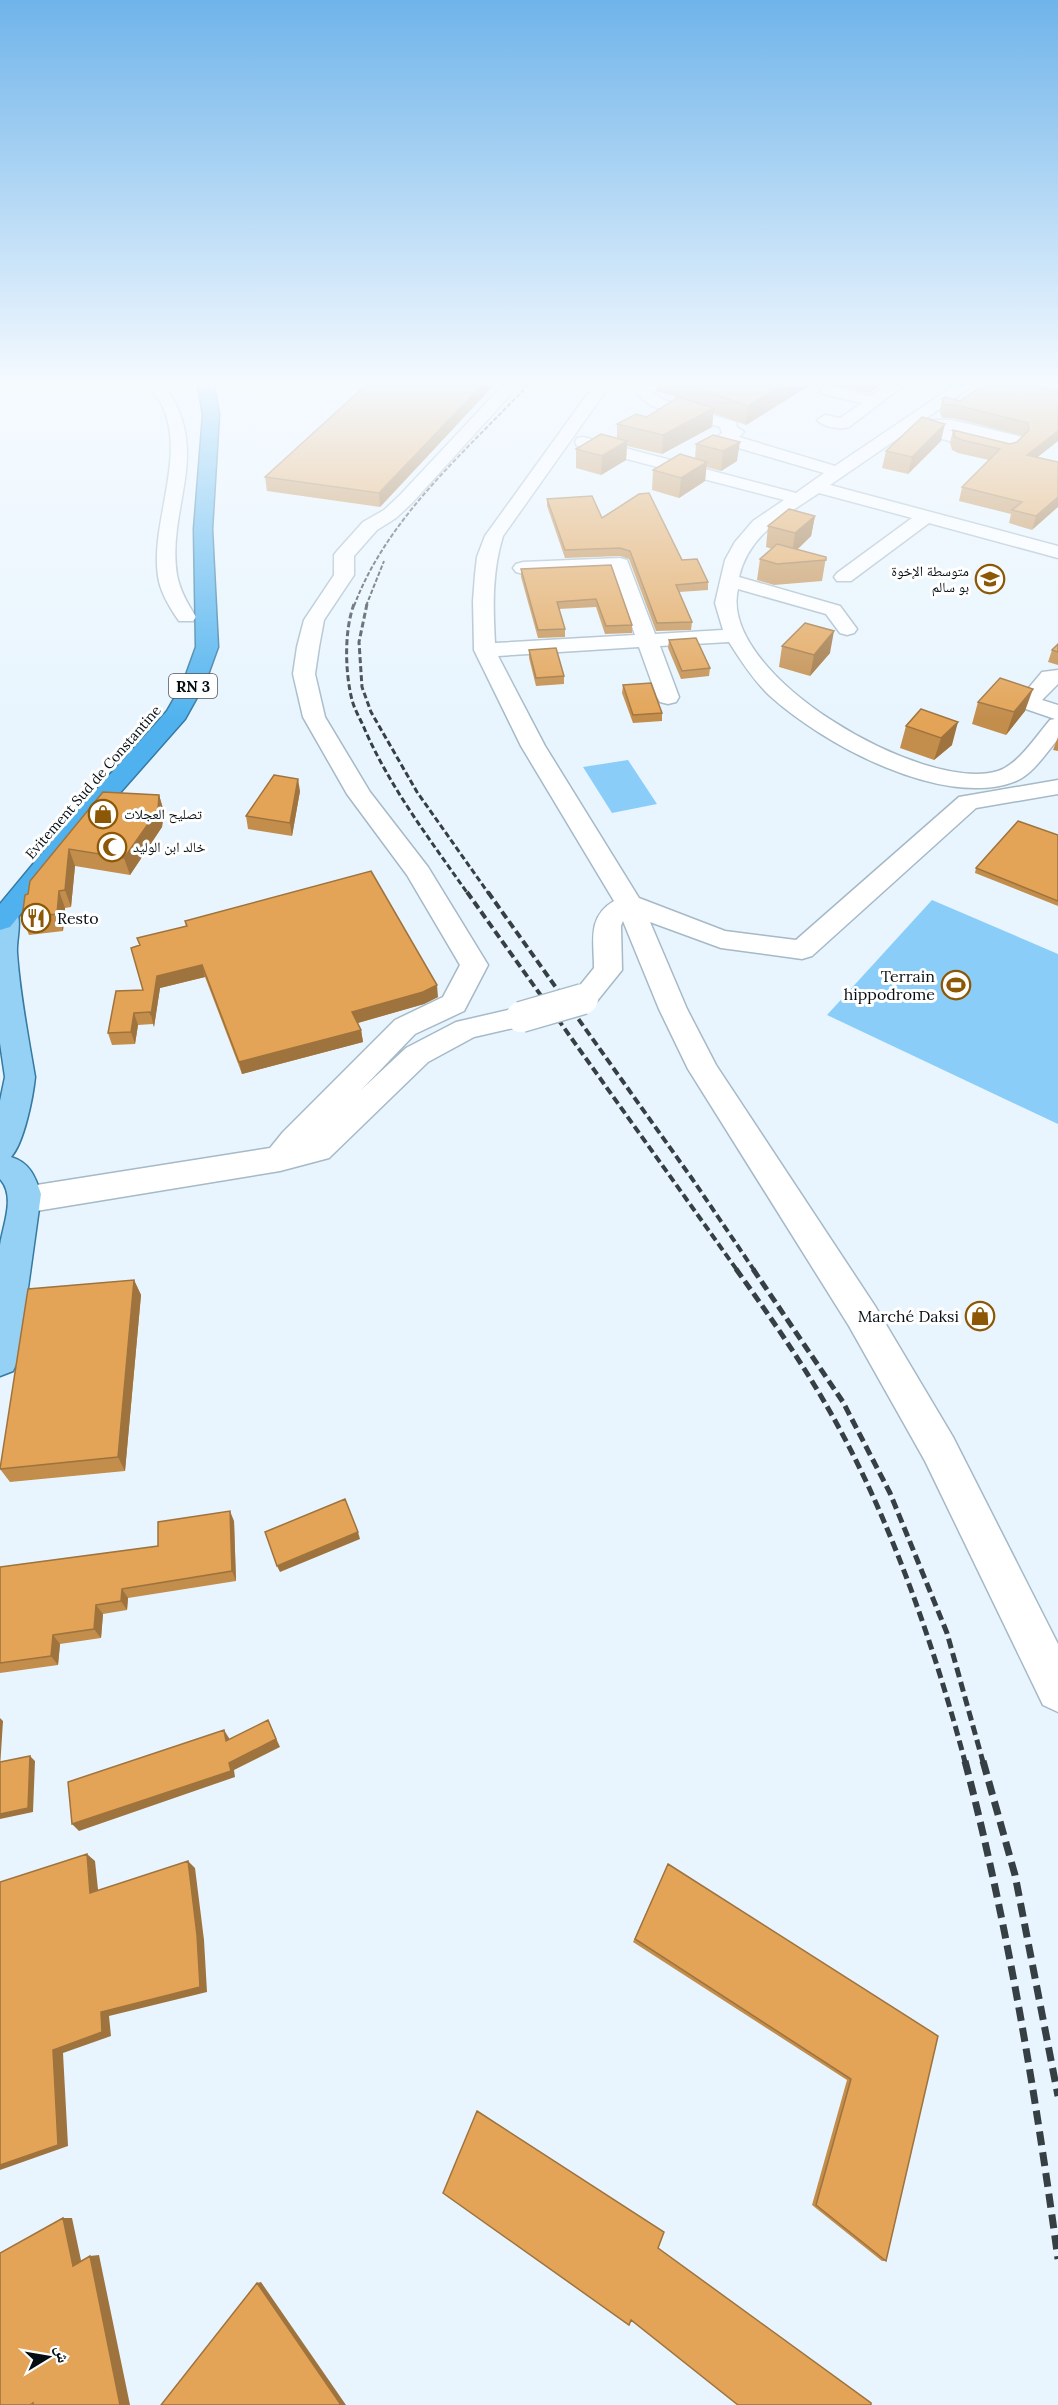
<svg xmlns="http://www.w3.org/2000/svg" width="1058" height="2405" font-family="Lora,'Noto Naskh Arabic',serif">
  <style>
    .green { fill: #8bcdf9 }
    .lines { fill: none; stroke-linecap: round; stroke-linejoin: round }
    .minor-casing { stroke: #a5b9c7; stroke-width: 3 }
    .major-casing { stroke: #3679a1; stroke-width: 3 }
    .highway-casing { stroke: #3679a1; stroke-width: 3 }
    .minor { fill: #fff; fill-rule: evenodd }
    .major { fill: #95d1f5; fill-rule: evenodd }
    .highway { fill: #4fb2ee; fill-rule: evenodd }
    .rail-far4 { stroke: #363f44; stroke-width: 2; stroke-dasharray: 4.5 2; stroke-linecap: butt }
    .rail-far3 { stroke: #363f44; stroke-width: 3; stroke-dasharray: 6 3; stroke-linecap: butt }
    .rail-far2 { stroke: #363f44; stroke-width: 4; stroke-dasharray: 8 4; stroke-linecap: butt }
    .rail-far1 { stroke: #363f44; stroke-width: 5; stroke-dasharray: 10 5; stroke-linecap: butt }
    .rail { stroke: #363f44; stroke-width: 7; stroke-dasharray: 14 7; stroke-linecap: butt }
    .minor-bridge-casing { stroke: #a5b9c7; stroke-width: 33; stroke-linecap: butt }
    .minor-bridge { stroke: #fff; stroke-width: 30 }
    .wall { fill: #c38d4b }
    .shaded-wall { fill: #9f733d }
    .building { fill: #e3a457; stroke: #9f733d; stroke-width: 1.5 }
    .labels { text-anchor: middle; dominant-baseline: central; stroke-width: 6; stroke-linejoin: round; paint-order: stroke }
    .far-poi-label { font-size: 14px; fill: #070e13; stroke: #fff; text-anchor: start }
    .far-street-label { font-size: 14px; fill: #070e13; stroke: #fff }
    .shield { fill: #fff; stroke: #51565a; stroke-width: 1.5 }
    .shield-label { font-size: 15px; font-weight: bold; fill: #070e13 }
    .poi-label { font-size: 16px; fill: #070e13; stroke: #fff; text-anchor: end }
  </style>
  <rect width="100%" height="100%" fill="#e8f5fe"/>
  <path class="green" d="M628 760 657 804 612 813 583 767Z
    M932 900 1058 954V1124L827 1015Z"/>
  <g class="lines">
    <g class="minor-casing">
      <path id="minor" d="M147 385H163C214 449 166 508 177 575 180 591 188 604 196 617L193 621H179C170 608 160 592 158 576 150 522 188 454 161 403 158 397 152 391 147 385Z
        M503 385H519L412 503 396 518 377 530 354 556V575L324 620 319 647 315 674 325 717 370 792 428 867 488 965 464 1011 415 1034 361 1090 406 1048 456 1022 521 1007 531 1010 536 1017 531 1024 474 1037 428 1062 329 1158 280 1171 24 1213 12 1209 8 1200 12 1191 24 1187 270 1148 283 1132 395 1020 443 997 460 965 407 875 347 794 303 717 293 674 297 647 304 620 334 575V555L337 551 363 522 384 510 400 495Z
        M594 385H610L503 536C492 572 493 606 495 643L635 635 612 570 523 574 516 572 513 568 516 564 523 562 620 558 627 560 655 634 723 630 715 603 725 560 735 542 753 521 784 500 577 446 575 442 577 438 583 437 796 493 824 473 718 442 716 438 722 433 720 427 652 406 637 394 641 385H657L653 393 664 400 736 422 737 427 744 432 739 437 835 466 955 385H973L924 420H952L1022 437 1024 441 1012 454 1006 455 938 438 923 430 913 428 830 485 1058 546V558L929 523 851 581H837L834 577 837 573 912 518 819 493C785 516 749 534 739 577L840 606 857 629 854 633 847 635 840 633 826 614 738 589C717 675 924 794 998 771 1019 764 1036 736 1050 720L1055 719 1020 707 1017 702 1042 672 1058 670V684L1042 700 1058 705V739C1046 753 1033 774 1016 781 944 810 823 744 770 696 754 681 741 661 729 642L660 646 679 697 676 702 668 704 660 702 657 697 639 647 498 656 545 746 639 898 725 931 796 940 959 797 1058 780V794L976 808 812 956 802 959 721 948 650 922 687 1009 716 1065 875 1306 953 1437 1058 1644V1712L1043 1705 925 1461 849 1326 688 1069 659 1009 623 921 621 926 622 970 593 1006 583 1009 573 1006 569 999 594 968C594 941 587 917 614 901L521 746 474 650 473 601 475 575 477 557 485 536ZM947 430H952L1004 443 1003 444Z
        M886 385H904L849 427C840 430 823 427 817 420L825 415 840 418 862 403 823 394 820 391 823 388 828 386 872 396Z"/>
    </g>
    <g class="major-casing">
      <path id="major" d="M6 906 15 908C23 920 16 939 17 953 20 995 28 1036 35 1077 33 1097 24 1143 11 1157 30 1163 35 1176 41 1194L18 1360 13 1371 0 1376C0 1335 0 1285 0 1245 3 1225 16 1196 0 1179V1101L5 1077 0 1043V907Z"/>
    </g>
    <g class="highway-casing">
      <path id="highway" d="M198 385H214L219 415 212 529 218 647 205 683 185 719 96 820 10 927 0 930V904L78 810 167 711 183 683 196 647 194 529 203 415Z"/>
    </g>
    <use href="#minor" class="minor"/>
    <use href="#major" class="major"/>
    <use href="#highway" class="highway"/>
    <path class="rail-far4" d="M354 606C387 518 465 452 528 385
      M366 606 384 561"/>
    <path class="rail-far3" d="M354 604C344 631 345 672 352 700 355 711 361 720 365 730 391 789 431 841 468 894
      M367 604 359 642 362 687 371 712 417 792 489 894"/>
    <path class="rail-far2" d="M467 892 737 1270
      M488 892 693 1180 754 1270"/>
    <path class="rail-far1" d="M736 1269C772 1319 808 1371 838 1426 893 1526 936 1652 965 1762
      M753 1269 843 1402 890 1493 947 1633 983 1762"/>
    <path class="rail" d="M965 1761C1008 1925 1035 2091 1058 2259
      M983 1761 1015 1875 1058 2096"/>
    <g class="minor-bridge-casing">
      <path id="minor-bridge" d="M521 1017 583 999"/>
    </g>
    <use href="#minor-bridge" class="minor-bridge"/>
  </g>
  <path class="wall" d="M657 385H810L746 425 713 413 712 427 662 454 627 446 626 460 601 475 576 468V449L617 438V424L647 417 677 397 656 391Z
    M831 385H880L870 393Z
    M983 385 1058 441 1037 457 1058 462 1032 530 1009 523 1011 514 959 501 962 487 989 460 958 453 952 450 950 443 953 430 1010 444 1017 442 1023 436 953 418H942L940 412 942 399 960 401Z
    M493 386 380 507 267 491 265 477Z
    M713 435 737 461 721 471 706 467 705 481 679 498 652 490 653 470 695 459 696 444Z
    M941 441 908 474 882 468 886 451Z
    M547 499 602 518 682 560 708 582V590L679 592 692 622 691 630 656 631 629 559 620 556 565 558 547 506Z
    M815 516 811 536 797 550 826 557 822 581 774 585 757 580 760 559 772 549 766 547 768 526Z
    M611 565 632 625V633L605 634 596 607 559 609 565 629V637L538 638 521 577V569Z
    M669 640 710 668 709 676 681 679 668 648Z
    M1058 644V665L1048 662 1052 650Z
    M782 646 830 653 810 676 779 667Z
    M529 650 564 676V684L536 686 529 658Z
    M623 685 662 713V721L633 723 622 693Z
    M978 702 1025 711 1006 735 972 724Z
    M921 709 952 745 934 760 900 748 906 726Z
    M1058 737V751L1053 750Z
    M300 791 292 836 248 829 246 816Z
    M103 792 159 795 164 812 162 827 130 875 75 866 71 907 65 908 63 931 29 935 22 918 28 894Z
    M1058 835V906L975 873 976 868Z
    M185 921 438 997 424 1004 358 1023 361 1030 363 1042 242 1074 205 977 160 988 154 1027 153 1024 138 1025 135 1044 112 1045 108 1033 143 990 140 946 186 926Z
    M134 1280 141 1295 125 1471 10 1482 0 1469Z
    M234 1521 236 1581 128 1598 127 1610 103 1614 101 1638 60 1644 58 1665 0 1673V1567L158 1546Z
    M668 1864 938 2036 886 2261H882L812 2205 847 2080 633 1942Z"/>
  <path class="shaded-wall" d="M482 385H493V386L380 507 379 493Z
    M782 385H810L746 425 748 406Z
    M872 385H880L870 393Z
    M714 408 712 427 662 454 663 435Z
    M945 424 941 441 908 474 912 457Z
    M1058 431V441L1024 468 1027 455Z
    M627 441 626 460 601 475 602 456Z
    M740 442 737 461 721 471 723 451Z
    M707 462 705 481 679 498 681 478Z
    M1058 497V507L1032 530 1036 516Z
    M815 516 811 536 792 554 795 533Z
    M834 631 830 653 810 676 814 655Z
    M1033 689 1025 711 1006 735 1014 712Z
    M958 722 952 745 934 760 941 738Z
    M298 779 300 791 292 836 290 823Z
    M159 795 164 812 162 827 130 875 124 858Z
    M69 849 75 866 71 907 65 890Z
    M59 891 65 908 63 931 57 914Z
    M202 965 205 977 160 988 154 1027 151 1015 157 976Z
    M437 985 438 997 424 1004 354 1024 352 1012Z
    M134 1013 138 1025 135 1044 131 1032Z
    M361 1030 363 1042 242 1074 239 1062Z
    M134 1280 141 1295 125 1471 118 1457Z
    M230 1511 234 1521 236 1581 232 1571Z
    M358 1532 360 1539 280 1572 277 1566Z
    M122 1589 128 1598 127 1610 121 1601Z
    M96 1605 103 1614 101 1638 94 1629Z
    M53 1635 60 1644 58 1665 51 1656Z
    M0 1718 3 1721 0 1768Z
    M268 1720 280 1747 234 1770 235 1777 79 1831 72 1824 229 1763Z
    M224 1730 229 1738 231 1749 226 1741Z
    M30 1756 35 1761 33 1812 0 1819V1814Z
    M87 1854 95 1861 99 1899 90 1893Z
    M188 1861 195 1868 204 1940 207 1992 109 2016 111 2036 63 2053 68 2146 0 2170V2165L53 2050 101 2012Z
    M63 2218H72L82 2265 73 2266Z
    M99 2255 130 2405H120L90 2256Z
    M261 2282 346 2405H341L257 2283Z"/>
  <path class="building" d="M366 385H482L379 493 265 477Z
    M690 385H782L748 406 693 387 695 386Z
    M983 385H1029L1056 391 1058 389V431L1027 455 1058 462V497L1036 516 1012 510 1022 502 962 487 1000 449 962 440 955 437 953 430 1010 444 1017 442 1029 430 1028 423 956 405H945L942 399 945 397 960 401Z
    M678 397 714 408 663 435 617 424 636 414 647 417Z
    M922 417 945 424 912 457 886 451Z
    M601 434 627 441 602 456 576 449Z
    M713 435 740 442 723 451 696 444Z
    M680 454 707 462 681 478 653 470Z
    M649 493 682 560 697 559 708 582 676 585 692 622 657 623 630 551 620 548 565 550 547 499 592 496 602 518 639 494Z
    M789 509 815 516 795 533 768 526Z
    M777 544 826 557V560L777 564 760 559Z
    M611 565 632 625 606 626 596 599 557 602 565 629 538 630 521 569Z
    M805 623 834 631 814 655 782 646Z
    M696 638 710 668 682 671 669 640Z
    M1058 644V652L1052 650Z
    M556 648 564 676 536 678 529 650Z
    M1000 678 1033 689 1014 712 978 702Z
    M651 683 662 713 633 715 623 685Z
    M921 709 958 722 941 738 906 726Z
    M274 775 298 779 290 823 246 816Z
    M103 792 159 795 158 810 124 858 69 849 65 890 59 891 57 914 22 918 25 895 28 894 30 881Z
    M1018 821 1058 835V901L976 868Z
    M371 871 437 985 423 992 352 1012 361 1030 239 1062 202 965 157 976 151 1015 150 1012 134 1013 131 1032 108 1033 116 991 143 990 131 948 140 945 137 938 187 926 185 921Z
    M134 1280 118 1457 0 1469 28 1289Z
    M345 1499 358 1532 277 1566 265 1532Z
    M230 1511 232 1571 122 1589 121 1601 96 1605 94 1629 53 1635 51 1656 0 1663V1567L158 1546V1522Z
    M268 1720 276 1739 229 1763 231 1771 72 1824 68 1782 224 1730 226 1741Z
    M30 1756 28 1808 0 1814V1762Z
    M87 1854 90 1893 188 1861 197 1935 200 1987 101 2012 102 2032 53 2050 58 2145 0 2165V1882Z
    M668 1864 938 2036 886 2261 816 2205 851 2079 635 1939Z
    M477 2111 664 2232 658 2248 871 2403V2405H738L631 2320 629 2325 443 2193Z
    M63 2218 73 2266 90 2256 120 2405H33V2403L30 2405H0V2253Z
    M257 2283 341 2405H161Z"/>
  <linearGradient id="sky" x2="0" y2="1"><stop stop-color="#6fb4ea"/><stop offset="0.53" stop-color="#f5faff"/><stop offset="1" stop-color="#f5faff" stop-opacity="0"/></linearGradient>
  <rect width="1058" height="722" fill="url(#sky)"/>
  <defs>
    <g id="school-ring" transform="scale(1.5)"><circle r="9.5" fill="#fff" stroke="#8c5805" stroke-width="1.5"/><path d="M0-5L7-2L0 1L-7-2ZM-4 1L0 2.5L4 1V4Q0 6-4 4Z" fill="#8c5805"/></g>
    <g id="shop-ring" transform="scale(1.5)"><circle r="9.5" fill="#fff" stroke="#8c5805" stroke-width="1.5"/><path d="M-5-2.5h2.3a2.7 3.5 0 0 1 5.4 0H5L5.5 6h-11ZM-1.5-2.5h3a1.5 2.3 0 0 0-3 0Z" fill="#8c5805"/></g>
    <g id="mosque-ring" transform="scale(1.5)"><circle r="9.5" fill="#fff" stroke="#8c5805" stroke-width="1.5"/><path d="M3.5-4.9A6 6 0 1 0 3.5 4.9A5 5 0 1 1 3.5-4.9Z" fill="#8c5805"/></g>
    <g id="restaurant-ring" transform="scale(1.5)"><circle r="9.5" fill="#fff" stroke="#8c5805" stroke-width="1.5"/><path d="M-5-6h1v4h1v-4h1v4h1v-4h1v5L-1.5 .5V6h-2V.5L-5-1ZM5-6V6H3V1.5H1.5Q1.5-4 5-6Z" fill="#8c5805"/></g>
    <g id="stadium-ring" transform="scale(1.5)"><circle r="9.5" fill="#fff" stroke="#8c5805" stroke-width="1.5"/><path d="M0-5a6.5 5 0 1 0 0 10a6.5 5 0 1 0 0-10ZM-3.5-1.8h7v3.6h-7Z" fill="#8c5805"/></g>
  </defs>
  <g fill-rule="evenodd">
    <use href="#school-ring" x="990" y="579"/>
    <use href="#shop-ring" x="103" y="814"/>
    <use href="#mosque-ring" x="112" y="847"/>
    <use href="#restaurant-ring" x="36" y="918"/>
    <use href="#stadium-ring" x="956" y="985"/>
    <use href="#shop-ring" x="980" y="1316"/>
  </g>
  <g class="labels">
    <g class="far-poi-label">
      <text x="969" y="571" text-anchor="end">متوسطة الإخوة<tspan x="969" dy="16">بو سالم</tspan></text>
      <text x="124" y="814">تصليح العجلات</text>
      <text x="133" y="847">خالد ابن الوليد</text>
    </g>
    <g class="far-street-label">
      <text transform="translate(93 782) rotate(-49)">Evitement Sud de Constantine</text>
    </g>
    <rect class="shield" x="169" y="674" width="48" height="24" rx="4.5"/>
    <g class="shield-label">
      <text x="193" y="686">RN 3</text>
    </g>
    <g class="poi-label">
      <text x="57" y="918" text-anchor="start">Resto</text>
      <text x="935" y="976">Terrain<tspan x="935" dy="18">hippodrome</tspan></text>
      <text x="959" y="1316">Marché Daksi</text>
    </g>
  </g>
  <g transform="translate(48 2357) rotate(79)" stroke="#ffffff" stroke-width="4.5" paint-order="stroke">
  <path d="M0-4.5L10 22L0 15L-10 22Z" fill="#070e13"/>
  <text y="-9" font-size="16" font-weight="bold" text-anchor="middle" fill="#070e13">ش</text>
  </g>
</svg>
